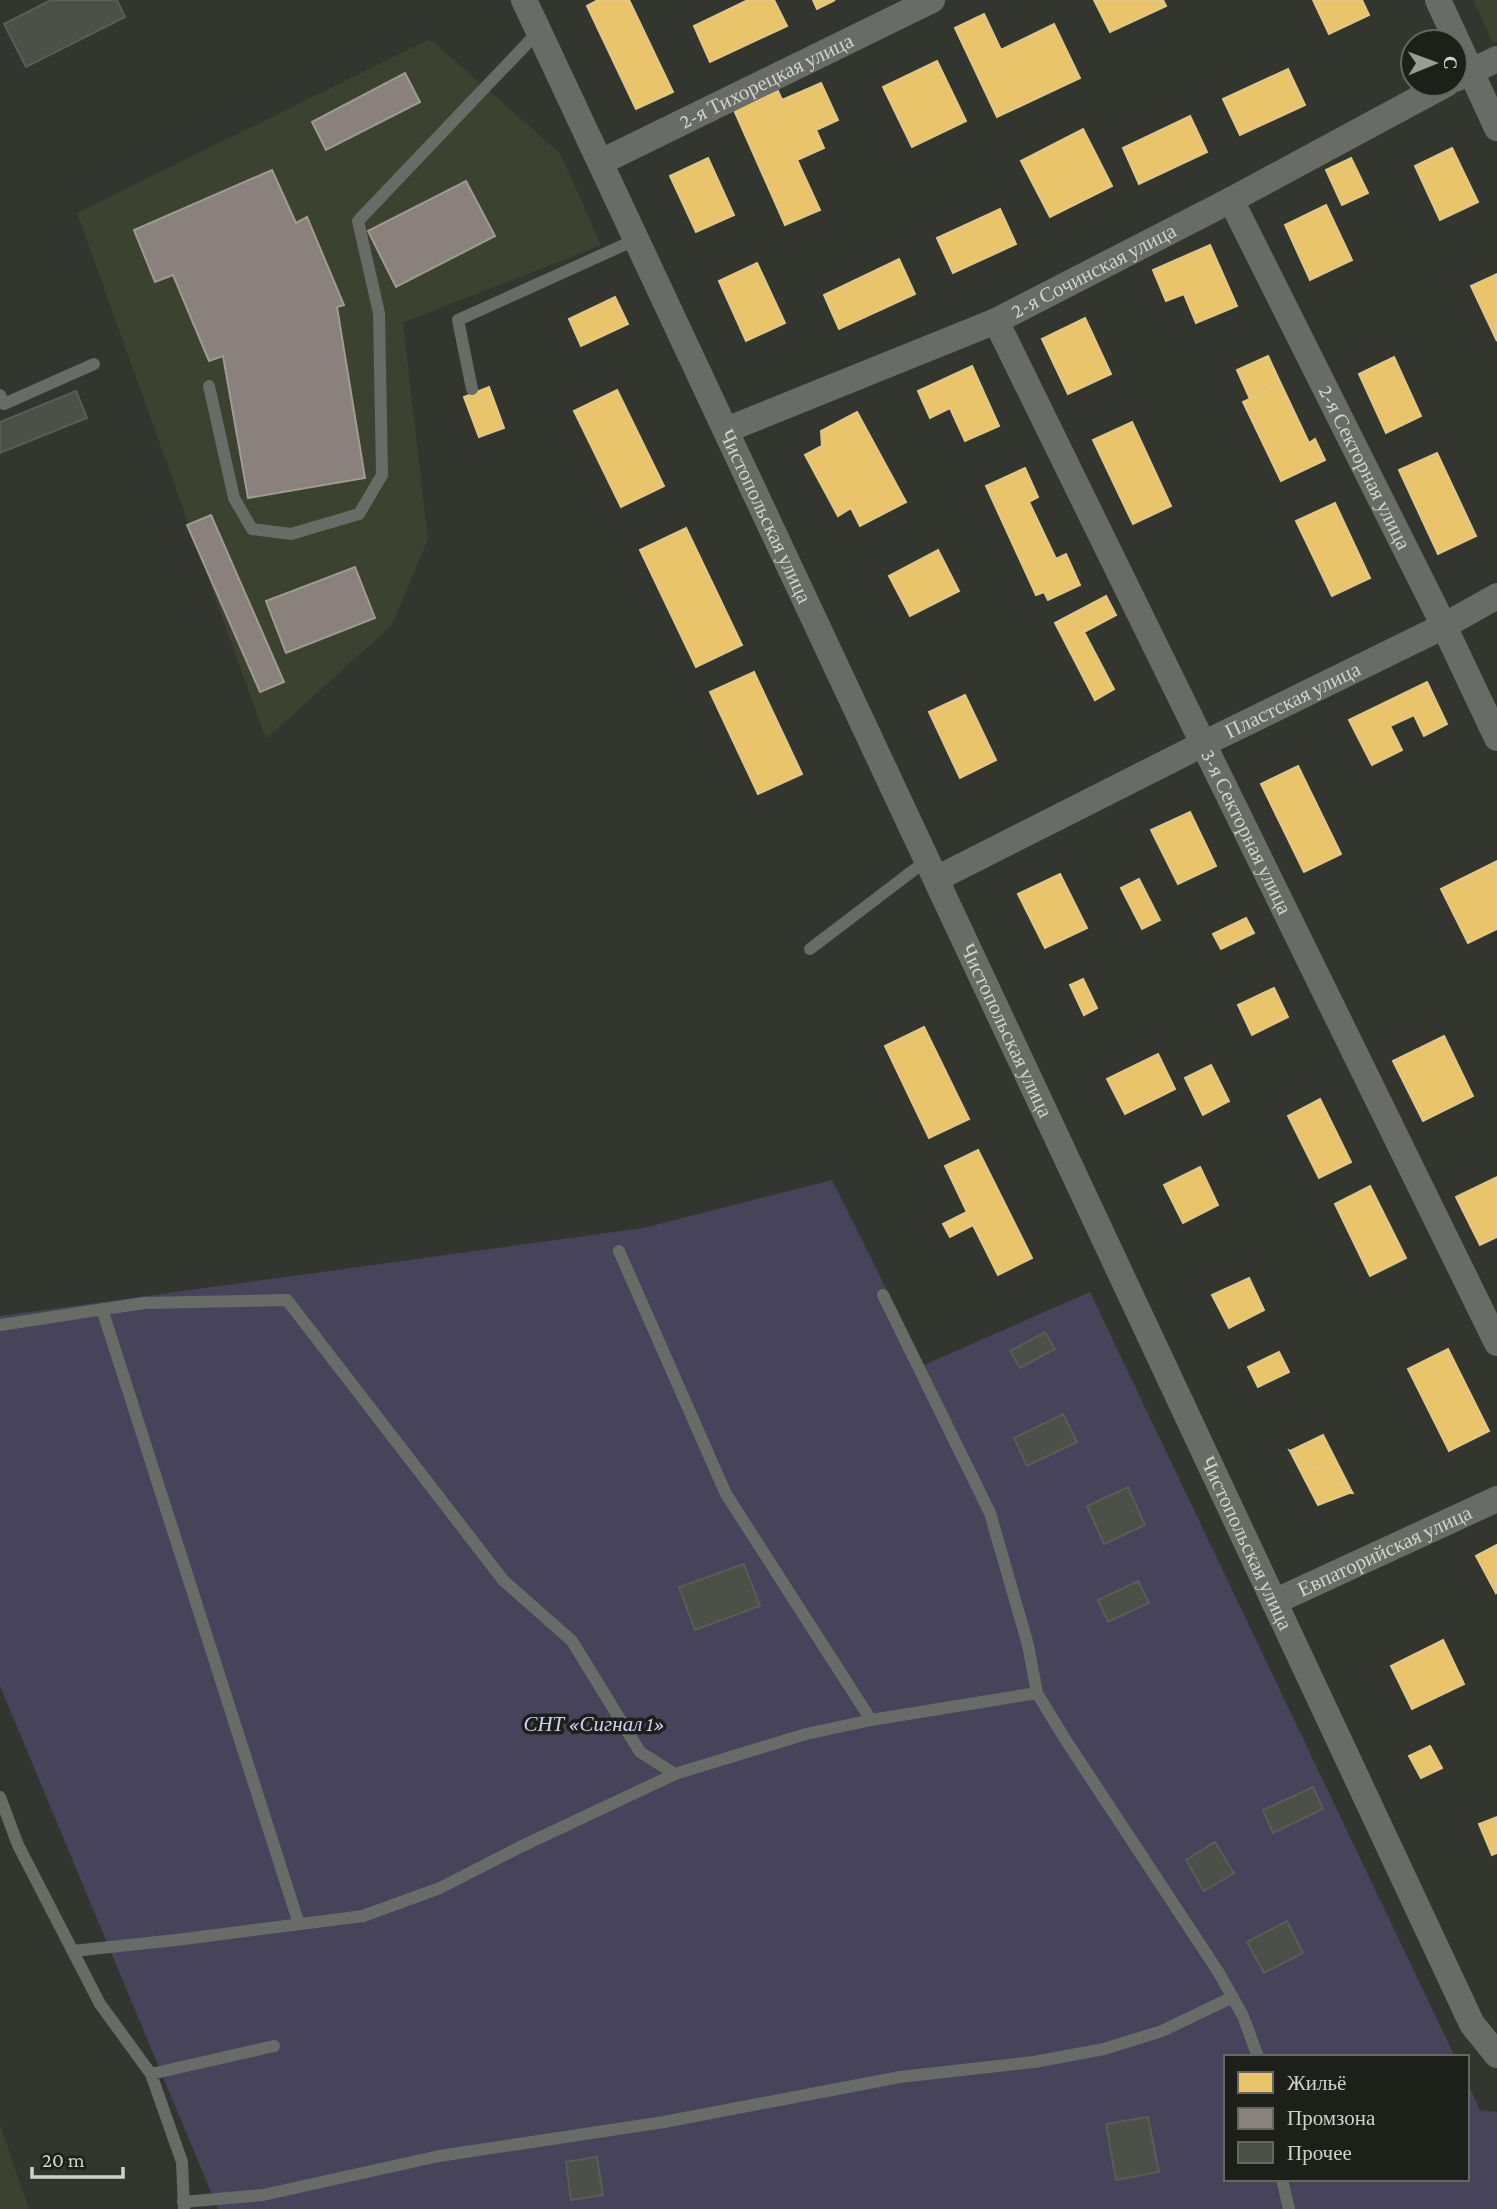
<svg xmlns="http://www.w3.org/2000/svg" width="1497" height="2209" font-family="'Crimson Pro',serif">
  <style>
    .built { fill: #3b422f }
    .green { fill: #47435a }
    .homes { fill: #e9c46a; stroke: #e2c887; stroke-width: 2 }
    .industry { fill: #8a817c; stroke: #9f9a93; stroke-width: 2 }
    .building { fill: #4d5046; stroke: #5a5d57; stroke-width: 2 }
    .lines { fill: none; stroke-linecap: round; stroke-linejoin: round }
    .service { stroke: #696b66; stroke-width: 12 }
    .minor { stroke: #696b66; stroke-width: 26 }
    .labels { text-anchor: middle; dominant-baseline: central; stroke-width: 7; stroke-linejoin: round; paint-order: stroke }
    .street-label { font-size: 21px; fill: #d0d3ca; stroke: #1d1f19 }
    .park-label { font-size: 21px; font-style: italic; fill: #d5cff5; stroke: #1d1f19 }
  </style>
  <rect width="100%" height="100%" fill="#33362e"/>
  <path class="built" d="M1473 0H1497V41L1493 43Z
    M430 39 560 153 601 245 403 323 428 539 392 625 266 739 77 213Z
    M0 2125 29 2209H0Z"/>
  <path class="green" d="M832 1180 924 1365 1090 1292 1455 2057H1226V2179H1467V2082L1480 2110 1497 2112V2209H218L0 1686V1316L643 1228Z"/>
  <path class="homes" d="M598 0H629L673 92 636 109 587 6Z
    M748 0H774L787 26 710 62 694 26Z
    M813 0H835L817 9Z
    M1094 0H1163L1166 6 1110 32Z
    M1313 0H1362L1369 15 1329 34Z
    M984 14 1001 50 1054 24 1080 78 997 117 955 28Z
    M937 61 966 121 912 147 883 87Z
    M1288 69 1305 105 1240 135 1223 99Z
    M821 83 838 120 816 130 824 148 797 160 820 210 785 225 734 110 778 91 782 100Z
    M1190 116 1207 152 1139 184 1123 148Z
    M1083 129 1112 186 1050 217 1021 161Z
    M1452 148 1478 202 1440 220 1415 166Z
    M708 158 734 215 696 232 670 176Z
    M1351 158 1368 193 1342 205 1326 170Z
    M1326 205 1352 260 1310 280 1285 225Z
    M1000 209 1016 244 953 273 937 238Z
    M1210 245 1237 306 1196 323 1184 294 1166 301 1153 270Z
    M899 259 915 294 839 329 824 295Z
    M757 263 785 323 746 341 719 281Z
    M1497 274V341L1471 286Z
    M615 297 628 324 581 346 569 319Z
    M1085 318 1111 374 1068 394 1042 339Z
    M1268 356 1281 384 1250 399 1237 370Z
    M1394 357 1421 416 1386 433 1359 374Z
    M972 366 999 426 965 441 950 408 930 418 918 391Z
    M1281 384 1309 443 1315 439 1325 460 1281 481 1243 402Z
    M489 387 504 428 479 437 464 397Z
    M617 390 664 486 621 507 574 411Z
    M857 412 906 502 860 526 851 508 838 516 805 455 822 446 821 431Z
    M1132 422 1171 506 1133 524 1093 440Z
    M1437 453 1476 536 1438 554 1399 470Z
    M1025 468 1038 497 1029 502 1056 559 1066 554 1080 585 1048 600 1044 592 1036 595 986 486Z
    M1335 503 1370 578 1332 596 1296 521Z
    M686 528 742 645 696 667 640 550Z
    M938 550 959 591 910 616 889 576Z
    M1106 596 1116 615 1084 632 1114 689 1095 700 1055 623Z
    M754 672 802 774 758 794 710 692Z
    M1427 682 1447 724 1424 736 1414 715 1390 726 1402 750 1372 765 1349 720Z
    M965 695 996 760 960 778 929 712Z
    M1298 766 1341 854 1304 872 1261 784Z
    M1190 812 1216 866 1178 884 1151 830Z
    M1497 861V929L1468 943 1441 889Z
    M1060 874 1087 928 1045 948 1018 894Z
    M1139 879 1160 920 1142 929 1121 888Z
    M1246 918 1254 933 1221 949 1213 934Z
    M1083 979 1097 1008 1084 1015 1070 985Z
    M1274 988 1288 1017 1252 1035 1238 1005Z
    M924 1027 969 1119 929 1138 885 1046Z
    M1444 1036 1473 1096 1423 1121 1393 1061Z
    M1158 1054 1175 1089 1125 1114 1107 1079Z
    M1211 1065 1229 1101 1203 1115 1185 1078Z
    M1320 1099 1351 1162 1319 1178 1288 1116Z
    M978 1150 1032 1258 998 1275 973 1225 950 1237 943 1224 967 1212 945 1166Z
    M1200 1167 1218 1205 1183 1223 1164 1185Z
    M1497 1177V1237L1480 1245 1456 1197Z
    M1370 1186 1406 1258 1370 1276 1335 1204Z
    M1249 1278 1264 1310 1229 1328 1212 1295Z
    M1448 1349 1489 1431 1449 1451 1408 1369Z
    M1279 1352 1289 1372 1258 1387 1248 1367Z
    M1323 1435 1352 1492 1290 1451Z
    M1290 1451 1352 1492 1318 1505Z
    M1497 1545V1592L1496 1593 1476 1556Z
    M1443 1640 1464 1684 1412 1709 1391 1666Z
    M1430 1746 1442 1768 1421 1778 1409 1756Z
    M1497 1817V1853L1492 1855 1479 1824Z"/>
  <path class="industry" d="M405 73 420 102 326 150 312 122Z
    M272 170 296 223 307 217 344 305 337 307 365 478 248 498 223 356 209 361 173 275 155 282 134 230Z
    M466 181 495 236 396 287 368 231Z
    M211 515 284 682 260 692 187 525Z
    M355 567 375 618 286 653 266 601Z"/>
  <path class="building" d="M51 0H117L125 17 26 67 4 24Z
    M76 391 87 418 0 453V422Z
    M1045 1332 1055 1349 1020 1368 1010 1351Z
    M1063 1414 1077 1442 1027 1466 1014 1438Z
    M1128 1487 1145 1525 1104 1544 1087 1506Z
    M744 1564 760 1606 695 1630 679 1587Z
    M1138 1581 1149 1603 1108 1622 1098 1600Z
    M1313 1787 1323 1809 1273 1833 1263 1810Z
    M1215 1842 1234 1873 1204 1891 1186 1860Z
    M1287 1921 1303 1953 1264 1973 1247 1942Z
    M1148 2117 1159 2172 1116 2180 1106 2124Z
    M597 2157 603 2195 571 2200 566 2162Z"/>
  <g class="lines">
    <path class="service" d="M209 386 234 498 252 529 291 534 359 514 382 475 379 313 358 221 538 32
      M472 389 458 320 637 239
      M0 395 4 404 94 364
      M810 949 927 860
      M619 1251 726 1494 871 1720
      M883 1295 990 1513 1028 1645 1037 1693 1065 1739 1219 1973 1243 2016 1258 2057
      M102 1309 299 1924
      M0 1325 144 1303 287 1300 503 1580 572 1641 640 1752 675 1774
      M0 1797 18 1845 100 2004 151 2074 182 2162 184 2209
      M73 1951 176 1940 363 1916 440 1888 520 1847 675 1774 806 1734 871 1720 1037 1693
      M151 2074 274 2046
      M1282 2179 1289 2209
      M183 2202 263 2195 439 2156 664 2122 900 2077 1034 2062 1104 2049 1162 2031 1233 1997"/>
    <g class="minor">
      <path id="s1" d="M524 0 1472 2024 1497 2055"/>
      <path d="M1438 0 1497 128"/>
      <path d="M1455 79 1497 59"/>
      <path id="s2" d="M601 162 932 0"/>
      <path id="s3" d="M1231 200 1444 626 1497 738"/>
      <path id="s4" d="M996 321 1497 1343"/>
      <path id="s5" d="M726 430 996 321 1231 200 1446 84"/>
      <path id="s6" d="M936 879 1203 744 1444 626 1497 596"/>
      <path id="s7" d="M1274 1602 1497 1499"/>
    </g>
  </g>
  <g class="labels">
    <g class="street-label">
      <text stroke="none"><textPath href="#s2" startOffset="184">2-я Тихорецкая улица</textPath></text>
      <text stroke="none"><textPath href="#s5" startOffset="401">2-я Сочинская улица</textPath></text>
      <text stroke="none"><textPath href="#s3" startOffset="299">2-я Секторная улица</textPath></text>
      <text stroke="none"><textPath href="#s1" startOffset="570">Чистопольская улица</textPath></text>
      <text stroke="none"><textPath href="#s6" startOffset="399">Пластская улица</textPath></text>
      <text stroke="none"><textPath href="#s4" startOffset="569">3-я Секторная улица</textPath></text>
      <text stroke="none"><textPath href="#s1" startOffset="1138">Чистопольская улица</textPath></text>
      <text stroke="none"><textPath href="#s1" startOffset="1704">Чистопольская улица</textPath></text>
      <text stroke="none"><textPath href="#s7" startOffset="122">Евпаторийская улица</textPath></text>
    </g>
    <g class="park-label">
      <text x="594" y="1724">СНТ «Сигнал 1»</text>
    </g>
  </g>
  <rect x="1224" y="2055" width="245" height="126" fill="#1d1f19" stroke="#656760" stroke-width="2"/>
  <rect x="1238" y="2072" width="35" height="21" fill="#e9c46a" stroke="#656760" stroke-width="2"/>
  <text x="1287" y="2090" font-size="21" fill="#d0d3ca">Жильё</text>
  <rect x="1238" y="2108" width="35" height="21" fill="#8a817c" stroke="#656760" stroke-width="2"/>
  <text x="1287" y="2125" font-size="21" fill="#d0d3ca">Промзона</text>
  <rect x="1238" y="2142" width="35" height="21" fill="#4d5046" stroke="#656760" stroke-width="2"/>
  <text x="1287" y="2160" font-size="21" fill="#d0d3ca">Прочее</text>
  <g transform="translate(1434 63) rotate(89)"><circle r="33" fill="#1d1f19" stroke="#656760" stroke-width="2"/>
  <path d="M0-5L12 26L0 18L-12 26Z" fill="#999c93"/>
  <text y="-10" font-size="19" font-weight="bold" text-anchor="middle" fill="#d0d3ca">С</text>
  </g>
  <path d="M32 2167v10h91v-10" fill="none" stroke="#d0d3ca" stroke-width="3.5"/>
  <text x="42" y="2167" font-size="21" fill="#d0d3ca" stroke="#1d1f19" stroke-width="5" paint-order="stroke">20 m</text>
</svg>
